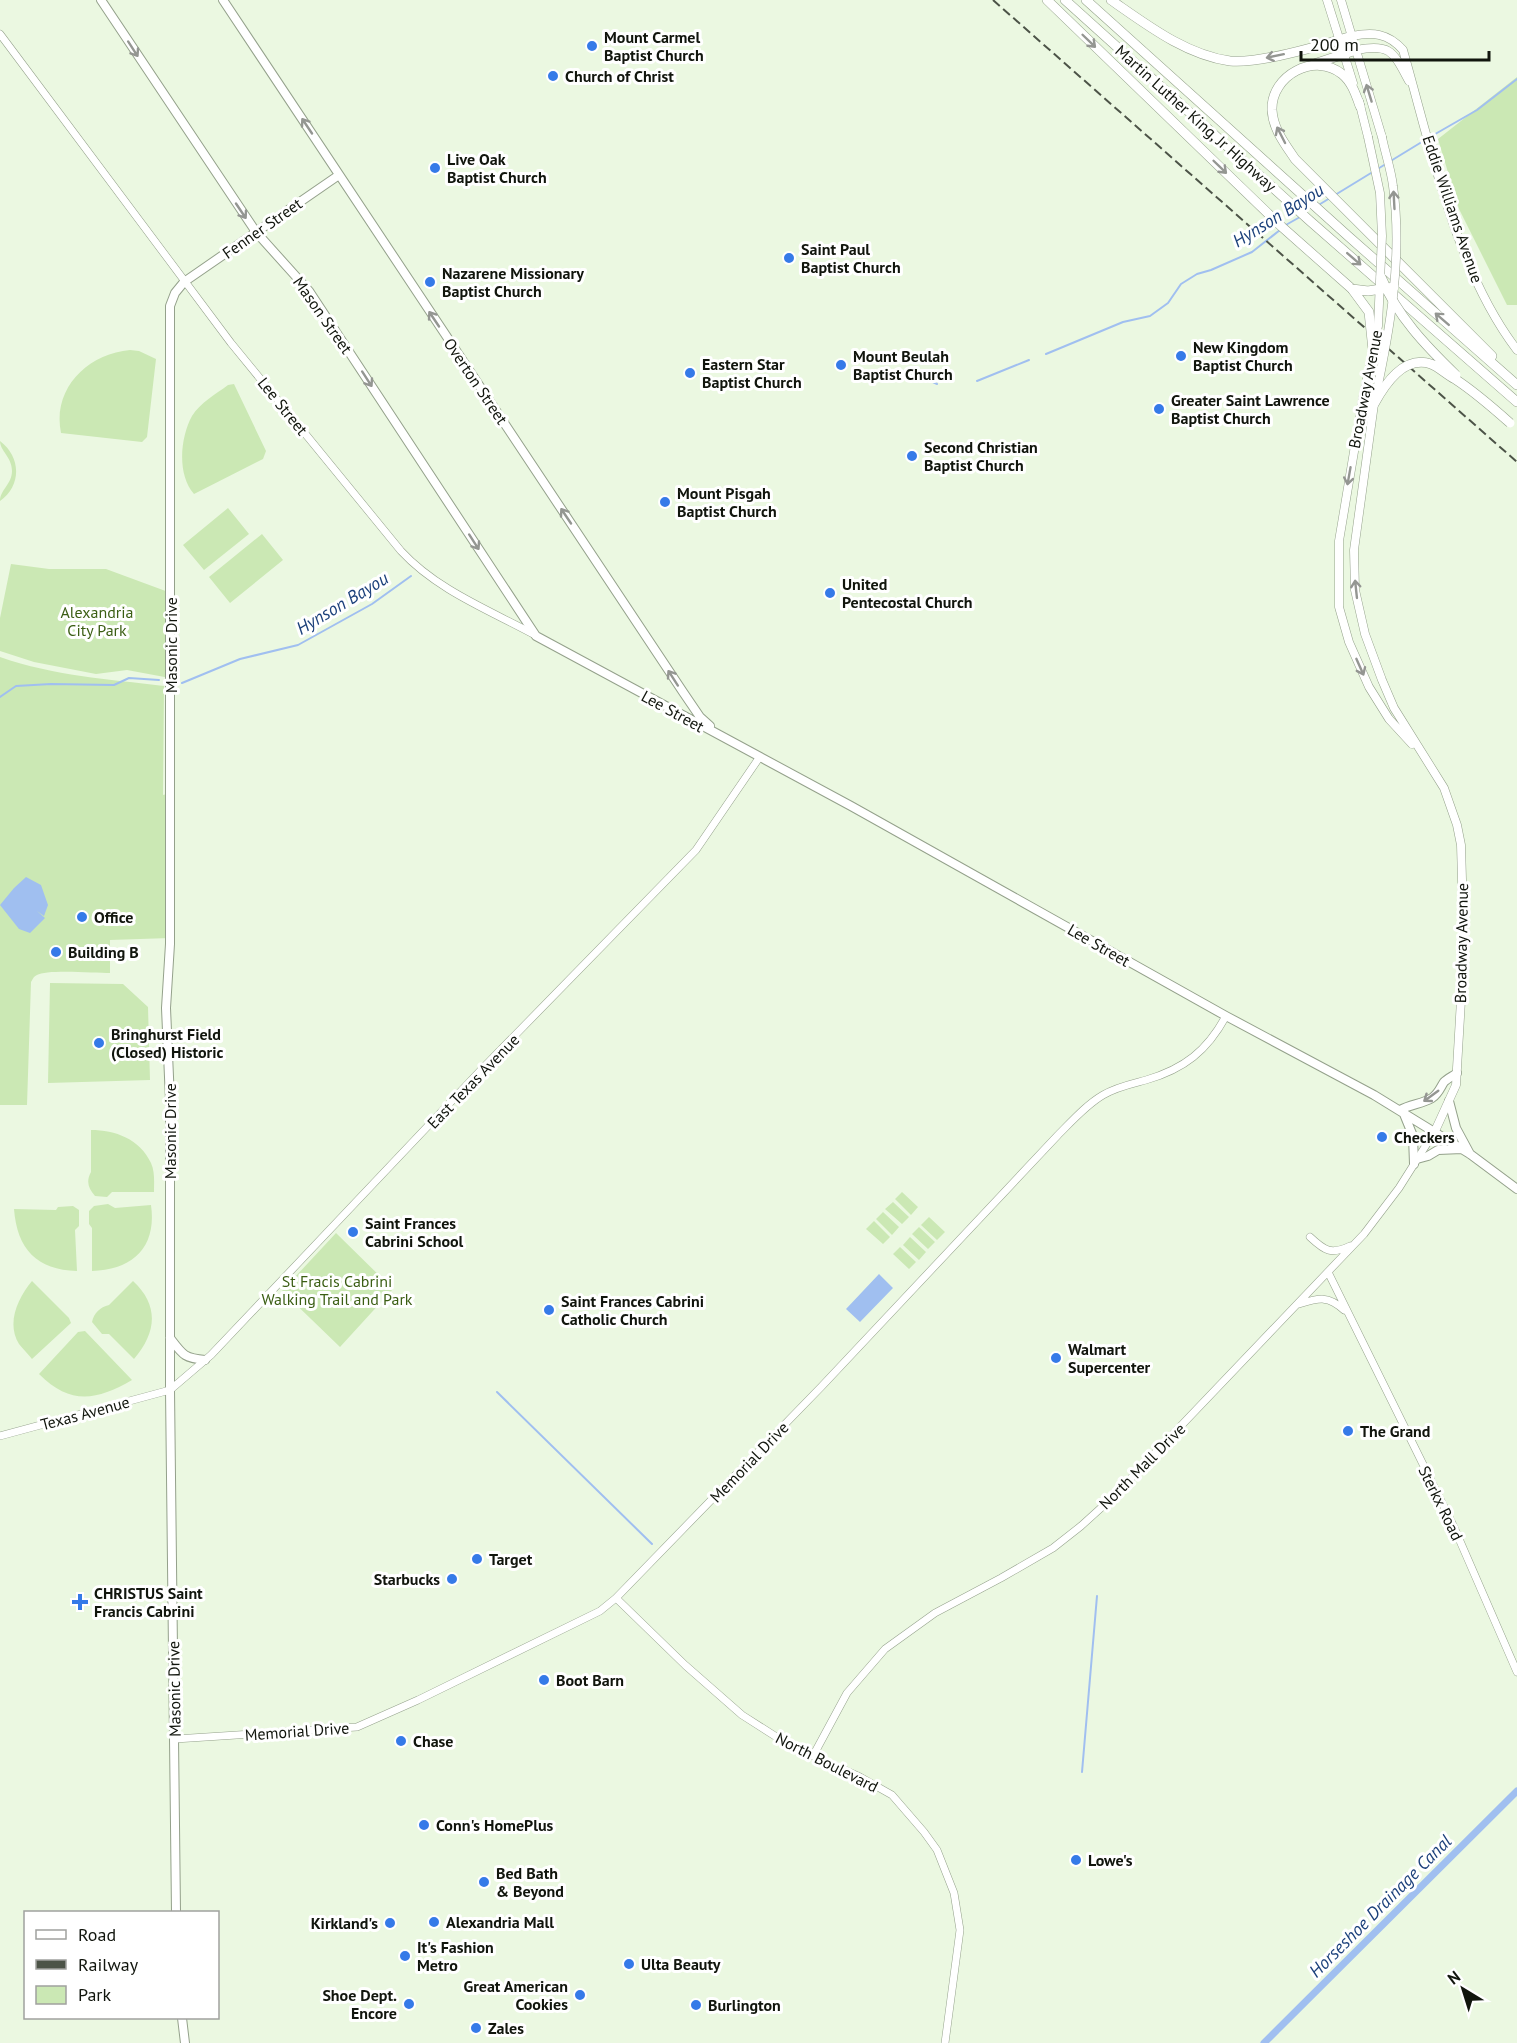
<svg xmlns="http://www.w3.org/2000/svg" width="1517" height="2043" font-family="'PT Sans',sans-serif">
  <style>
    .green { fill: #cbe8b4 }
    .water { fill: #a0bff0 }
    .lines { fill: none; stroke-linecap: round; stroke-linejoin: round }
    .stream { stroke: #a0bff0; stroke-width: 2 }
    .canal { stroke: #a0bff0; stroke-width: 7 }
    .tertiary-casing { stroke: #94a18b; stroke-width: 8 }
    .secondary-casing { stroke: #94a18b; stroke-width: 9 }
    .primary-casing { stroke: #94a18b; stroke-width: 10 }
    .motorway-casing { stroke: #94a18b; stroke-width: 10 }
    .tertiary { stroke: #fff; stroke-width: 7 }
    .secondary { stroke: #fff; stroke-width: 8 }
    .primary { stroke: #fff; stroke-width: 8 }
    .motorway { stroke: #fff; stroke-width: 9 }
    .rail { stroke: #4c5347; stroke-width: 2; stroke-dasharray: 9 4.5; stroke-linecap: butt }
    .secondary-bridge-casing { stroke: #94a18b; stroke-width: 9; stroke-linecap: butt }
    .motorway-bridge-casing { stroke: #94a18b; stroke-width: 10; stroke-linecap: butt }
    .secondary-bridge { stroke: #fff; stroke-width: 8 }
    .motorway-bridge { stroke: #fff; stroke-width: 9 }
    .oneway { stroke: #949692 }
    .poi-dot { fill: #357ae8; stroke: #fff; stroke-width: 2 }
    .labels { text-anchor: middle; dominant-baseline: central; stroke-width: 6; stroke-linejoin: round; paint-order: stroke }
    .poi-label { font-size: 16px; font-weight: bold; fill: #11150d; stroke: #fff; text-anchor: start }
    .street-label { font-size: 16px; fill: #11150d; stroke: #fff }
    .park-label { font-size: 16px; fill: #3b5e14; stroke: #fff }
    .water-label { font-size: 18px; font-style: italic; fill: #1c417b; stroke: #fff }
  </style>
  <rect width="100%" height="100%" fill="#ebf8e1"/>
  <path class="green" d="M1517 77V305H1507L1459 209 1438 139Z
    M130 350 139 351 156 359 147 437 142 442 61 433C52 389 87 354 130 350Z
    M234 384 266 451 263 459 194 494C177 475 180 438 192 416 200 403 216 394 228 385Z
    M0 441C21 457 22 485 0 501 0 490 12 484 12 471 12 457 0 451 0 441Z
    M228 508 249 534 204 570 183 545Z
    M262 534 283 560 230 603 209 577Z
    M11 564 49 569H106L171 593 170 678 127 670 96 674 34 662 0 651V618Z
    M0 657C55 676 107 679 164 686L163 795 167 794 170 938 110 940V973C96 973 46 969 37 975 33 977 33 979 31 982L27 1105H0Z
    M50 983 123 984 148 1007 150 1080 48 1083Z
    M91 1130C115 1130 140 1139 151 1163 155 1172 154 1182 154 1192H112L107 1197 95 1196C88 1188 86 1181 91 1172Z
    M902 1192 918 1207 911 1215 895 1199Z
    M893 1202 909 1217 902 1224 885 1209Z
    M108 1204 115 1208 151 1205C157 1247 133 1270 92 1271V1228L89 1224V1211L94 1206Z
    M73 1206 79 1210V1226L75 1230 77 1271C37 1270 17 1249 14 1209L56 1210 58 1207Z
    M883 1212 899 1227 892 1235 876 1219Z
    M929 1217 945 1232 937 1240 921 1225Z
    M874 1221 890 1237 883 1244 866 1229Z
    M919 1227 935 1242 928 1249 912 1234Z
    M336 1233 393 1289 340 1347 282 1291Z
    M910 1237 926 1252 919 1260 903 1245Z
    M900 1247 916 1262 909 1269 893 1254Z
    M32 1281 69 1318 71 1323 32 1359C28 1354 23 1349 19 1344 6 1323 18 1298 32 1281Z
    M133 1281C160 1306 156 1333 134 1359L109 1334H102L92 1322C94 1313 100 1307 109 1305Z
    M85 1331 132 1380C96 1401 70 1405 39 1374L78 1332Z"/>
  <path class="water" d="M26 877 41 885 48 905 44 916 37 911 45 918 30 933 19 929 0 905 14 888Z
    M879 1274 893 1288 860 1322 846 1309Z"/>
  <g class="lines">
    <path class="stream" d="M1430 137 1477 110 1517 79
      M1335 195 1425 140
      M1317 206 1330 198
      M1284 226 1300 217
      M1046 354 1123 322 1150 316 1168 303 1181 284 1197 274 1211 270 1252 252 1280 230
      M860 381 908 370 937 384
      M977 381 1029 360
      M182 683 240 659 298 645 372 604 411 576
      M0 697 16 686 51 684 114 685 129 678 159 680
      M497 1392 652 1544
      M1082 1772 1097 1596"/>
    <path class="canal" d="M1264 2043 1517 1791"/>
    <g class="tertiary-casing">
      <path id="tertiary" d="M0 34 231 343 401 551C437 590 489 610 535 635
        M1310 1237C1325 1251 1331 1255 1350 1246
        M1328 1272 1453 1525 1517 1672
        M1299 1304C1319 1298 1328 1295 1344 1310
        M0 1436 170 1390 211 1355 481 1070 696 850 759 758
        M616 1598 685 1665 742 1715 789 1745 860 1777 892 1795 924 1832 937 1850 954 1893 960 1930 945 2043
        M175 1739 357 1727 418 1700 600 1611 616 1598 822 1386 1058 1135C1072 1121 1086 1105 1103 1095 1116 1087 1131 1084 1146 1080 1184 1069 1207 1051 1226 1016
        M813 1756 847 1693 885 1649 935 1613 1001 1578 1053 1548 1081 1526 1113 1497 1364 1234 1399 1188 1435 1131"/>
    </g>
    <g class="secondary-casing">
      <path id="secondary" d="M1327 0 1353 83
        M1341 0 1382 137
        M1352 36C1373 32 1388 33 1403 50 1431 147 1455 269 1517 350
        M1356 50C1391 43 1393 52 1409 81
        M1359 101 1368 137
        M1363 398 1339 541V607L1349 642 1369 687 1389 719 1412 744
        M1374 404 1354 550 1355 590 1365 634 1382 680 1394 708 1444 788 1457 825 1461 845 1464 949 1456 1085 1435 1131"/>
    </g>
    <g class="primary-casing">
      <path id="primary" d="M101 0 256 232 309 291 536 636 851 806 1226 1016 1374 1095 1470 1154 1517 1189
        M223 0 683 692 700 717 710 726
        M1449 1101 1456 1128 1470 1154
        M1400 1110C1411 1104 1422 1104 1432 1098 1439 1093 1440 1088 1444 1082 1447 1079 1453 1076 1457 1073
        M1404 1114 1413 1136 1414 1164
        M1417 1159 1428 1156 1438 1150 1462 1149
        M170 1338C183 1355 184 1358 205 1360
        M176 1912 170 1390V1100L166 1008 170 944V306L175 293 184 282 339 175
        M182 2018 185 2043"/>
    </g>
    <g class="motorway-casing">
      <path id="motorway" d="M1047 0 1282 227 1352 289
        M1065 0 1310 221 1517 402
        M1086 0 1348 236 1517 385
        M1111 0C1147 25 1186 55 1230 61 1260 64 1323 45 1352 36
        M1314 64 1356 50
        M1360 106C1356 95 1352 82 1342 74 1315 52 1271 75 1272 110 1273 129 1285 144 1295 159L1492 356"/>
    </g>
    <use href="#tertiary" class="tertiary"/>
    <use href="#secondary" class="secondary"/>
    <use href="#primary" class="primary"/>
    <use href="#motorway" class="motorway"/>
    <path class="rail" d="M993 0 1517 462"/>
    <g class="secondary-bridge-casing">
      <path id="secondary-bridge" d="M1363 398 1378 326 1382 236 1380 193 1368 137
        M1375 399C1390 330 1403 257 1393 186 1391 169 1385 153 1382 137"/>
    </g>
    <g class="motorway-bridge-casing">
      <path id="motorway-bridge" d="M1381 277C1397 316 1426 346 1456 375
        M1352 289 1369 312 1373 350
        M1352 289 1368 291 1394 287
        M1374 404C1385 384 1404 355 1431 364 1439 367 1447 375 1455 379 1475 392 1492 407 1510 423"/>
    </g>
    <use href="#secondary-bridge" class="secondary-bridge"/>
    <use href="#motorway-bridge" class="motorway-bridge"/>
  </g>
  <defs><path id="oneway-shaft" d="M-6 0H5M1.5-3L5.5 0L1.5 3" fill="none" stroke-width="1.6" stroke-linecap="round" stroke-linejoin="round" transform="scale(1.5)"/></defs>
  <g class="oneway">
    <use href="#oneway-shaft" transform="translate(1089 41) rotate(44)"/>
    <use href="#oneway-shaft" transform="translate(133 49) rotate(57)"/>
    <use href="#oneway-shaft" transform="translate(1275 56) rotate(168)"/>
    <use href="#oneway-shaft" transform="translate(1369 93) rotate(-107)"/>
    <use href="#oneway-shaft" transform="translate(307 126) rotate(-124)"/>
    <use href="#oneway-shaft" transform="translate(1281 135) rotate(-117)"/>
    <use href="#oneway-shaft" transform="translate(1220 167) rotate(44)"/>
    <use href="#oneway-shaft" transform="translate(1394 200) rotate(-93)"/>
    <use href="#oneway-shaft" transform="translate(241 211) rotate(56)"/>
    <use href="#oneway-shaft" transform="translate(1354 259) rotate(41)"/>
    <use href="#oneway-shaft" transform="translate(434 319) rotate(-124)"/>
    <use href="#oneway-shaft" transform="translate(1442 319) rotate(-139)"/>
    <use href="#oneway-shaft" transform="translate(367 379) rotate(57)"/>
    <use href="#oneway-shaft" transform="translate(1349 476) rotate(100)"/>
    <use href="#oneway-shaft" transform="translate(566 516) rotate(-124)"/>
    <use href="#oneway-shaft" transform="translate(474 542) rotate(57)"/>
    <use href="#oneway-shaft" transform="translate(1356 589) rotate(-96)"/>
    <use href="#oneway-shaft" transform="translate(1360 667) rotate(66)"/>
    <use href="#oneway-shaft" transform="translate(673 678) rotate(-123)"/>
    <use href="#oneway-shaft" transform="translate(1431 1096) rotate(144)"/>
  </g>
  <g class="poi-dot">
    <circle cx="592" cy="46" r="6"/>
    <circle cx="553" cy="76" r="6"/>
    <circle cx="435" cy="168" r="6"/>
    <circle cx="789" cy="258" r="6"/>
    <circle cx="430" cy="282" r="6"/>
    <circle cx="1181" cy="356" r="6"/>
    <circle cx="841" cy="365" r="6"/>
    <circle cx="690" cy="373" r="6"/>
    <circle cx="1159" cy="409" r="6"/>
    <circle cx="912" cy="456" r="6"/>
    <circle cx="665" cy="502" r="6"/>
    <circle cx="830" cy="593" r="6"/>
    <circle cx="82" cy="917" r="6"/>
    <circle cx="56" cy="952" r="6"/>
    <circle cx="99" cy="1043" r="6"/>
    <circle cx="1382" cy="1137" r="6"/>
    <circle cx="353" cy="1232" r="6"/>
    <circle cx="549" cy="1310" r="6"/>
    <circle cx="1056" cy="1358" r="6"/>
    <circle cx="1348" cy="1431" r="6"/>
    <circle cx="477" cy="1559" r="6"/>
    <circle cx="452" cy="1579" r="6"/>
    <path d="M77 1593h6v6h6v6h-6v6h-6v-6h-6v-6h6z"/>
    <circle cx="544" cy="1680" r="6"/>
    <circle cx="401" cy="1741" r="6"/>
    <circle cx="424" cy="1825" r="6"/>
    <circle cx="1076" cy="1860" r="6"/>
    <circle cx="484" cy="1882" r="6"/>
    <circle cx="434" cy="1922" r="6"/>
    <circle cx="390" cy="1923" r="6"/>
    <circle cx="405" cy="1956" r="6"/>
    <circle cx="629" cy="1964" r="6"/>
    <circle cx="580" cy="1995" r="6"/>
    <circle cx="409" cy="2004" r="6"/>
    <circle cx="696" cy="2005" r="6"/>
    <circle cx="476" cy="2028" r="6"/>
  </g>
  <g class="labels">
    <g class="poi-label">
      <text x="604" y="37">Mount Carmel<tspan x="604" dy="18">Baptist Church</tspan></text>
      <text x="565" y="76">Church of Christ</text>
      <text x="447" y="159">Live Oak<tspan x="447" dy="18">Baptist Church</tspan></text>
      <text x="801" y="249">Saint Paul<tspan x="801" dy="18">Baptist Church</tspan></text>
      <text x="442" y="273">Nazarene Missionary<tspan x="442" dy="18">Baptist Church</tspan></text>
      <text x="1193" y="347">New Kingdom<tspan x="1193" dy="18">Baptist Church</tspan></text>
      <text x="853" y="356">Mount Beulah<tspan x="853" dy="18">Baptist Church</tspan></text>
      <text x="702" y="364">Eastern Star<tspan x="702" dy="18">Baptist Church</tspan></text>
      <text x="1171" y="400">Greater Saint Lawrence<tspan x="1171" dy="18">Baptist Church</tspan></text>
      <text x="924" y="447">Second Christian<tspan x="924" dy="18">Baptist Church</tspan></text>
      <text x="677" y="493">Mount Pisgah<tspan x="677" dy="18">Baptist Church</tspan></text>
      <text x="842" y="584">United<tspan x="842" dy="18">Pentecostal Church</tspan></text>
      <text x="94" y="917">Office</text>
      <text x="68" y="952">Building B</text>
      <text x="111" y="1034">Bringhurst Field<tspan x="111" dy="18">(Closed) Historic</tspan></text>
      <text x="1394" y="1137">Checkers</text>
      <text x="365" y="1223">Saint Frances<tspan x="365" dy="18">Cabrini School</tspan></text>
      <text x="561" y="1301">Saint Frances Cabrini<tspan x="561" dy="18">Catholic Church</tspan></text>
      <text x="1068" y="1349">Walmart<tspan x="1068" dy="18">Supercenter</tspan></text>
      <text x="1360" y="1431">The Grand</text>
      <text x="489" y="1559">Target</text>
      <text x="440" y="1579" text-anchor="end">Starbucks</text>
      <text x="94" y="1593">CHRISTUS Saint<tspan x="94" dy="18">Francis Cabrini</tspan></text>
      <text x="556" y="1680">Boot Barn</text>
      <text x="413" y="1741">Chase</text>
      <text x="436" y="1825">Conn's HomePlus</text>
      <text x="1088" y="1860">Lowe's</text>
      <text x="496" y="1873">Bed Bath<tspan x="496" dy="18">&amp; Beyond</tspan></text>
      <text x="446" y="1922">Alexandria Mall</text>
      <text x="378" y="1923" text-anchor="end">Kirkland's</text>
      <text x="417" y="1947">It's Fashion<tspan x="417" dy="18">Metro</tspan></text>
      <text x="641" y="1964">Ulta Beauty</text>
      <text x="568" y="1986" text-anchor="end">Great American<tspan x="568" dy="18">Cookies</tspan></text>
      <text x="397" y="1995" text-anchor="end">Shoe Dept.<tspan x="397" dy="18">Encore</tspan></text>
      <text x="708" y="2005">Burlington</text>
      <text x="488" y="2028">Zales</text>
    </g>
    <g class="street-label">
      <text transform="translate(1196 118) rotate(42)">Martin Luther King, Jr Highway</text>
      <text transform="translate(1453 209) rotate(71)">Eddie Williams Avenue</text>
      <text transform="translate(262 228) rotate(-35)">Fenner Street</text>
      <text transform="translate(323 315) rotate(55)">Mason Street</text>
      <text transform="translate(476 381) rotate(56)">Overton Street</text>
      <text transform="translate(1365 389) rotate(-79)">Broadway Avenue</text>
      <text transform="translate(283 406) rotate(51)">Lee Street</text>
      <text transform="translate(171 645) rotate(-90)">Masonic Drive</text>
      <text transform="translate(673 711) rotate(29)">Lee Street</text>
      <text transform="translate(1461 943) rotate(-89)">Broadway Avenue</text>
      <text transform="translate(1099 945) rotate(30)">Lee Street</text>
      <text transform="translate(473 1081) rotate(-46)">East Texas Avenue</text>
      <text transform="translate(170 1131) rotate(-90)">Masonic Drive</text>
      <text transform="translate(85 1413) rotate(-15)">Texas Avenue</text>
      <text transform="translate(749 1462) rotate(-46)">Memorial Drive</text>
      <text transform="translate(1142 1466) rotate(-45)">North Mall Drive</text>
      <text transform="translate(1441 1503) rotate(64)">Sterkx Road</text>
      <text transform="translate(174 1689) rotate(-91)">Masonic Drive</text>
      <text transform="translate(297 1731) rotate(-4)">Memorial Drive</text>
      <text transform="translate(827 1762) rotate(27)">North Boulevard</text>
    </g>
    <g class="park-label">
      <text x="97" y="612">Alexandria<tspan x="97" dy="18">City Park</tspan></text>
      <text x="337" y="1281">St Fracis Cabrini<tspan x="337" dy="18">Walking Trail and Park</tspan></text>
    </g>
    <g class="water-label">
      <text transform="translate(1278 215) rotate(-32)">Hynson Bayou</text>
      <text transform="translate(342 603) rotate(-31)">Hynson Bayou</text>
      <text transform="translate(1380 1906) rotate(-45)">Horseshoe Drainage Canal</text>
    </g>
  </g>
  <rect x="24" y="1911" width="195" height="108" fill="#ffffff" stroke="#a0a19e" stroke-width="1.5"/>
  <rect x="36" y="1930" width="30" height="9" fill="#ffffff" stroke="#a0a19e" stroke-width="1.5"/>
  <text x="78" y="1941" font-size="18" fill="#11150d">Road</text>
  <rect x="36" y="1960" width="30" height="9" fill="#4c5347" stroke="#a0a19e" stroke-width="1.5"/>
  <text x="78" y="1971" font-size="18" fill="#11150d">Railway</text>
  <rect x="36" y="1986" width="30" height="18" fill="#cbe8b4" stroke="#a0a19e" stroke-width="1.5"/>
  <text x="78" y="2001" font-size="18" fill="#11150d">Park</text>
  <g transform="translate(1463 1989) rotate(322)" stroke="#ffffff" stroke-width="4.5" paint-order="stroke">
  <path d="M0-4.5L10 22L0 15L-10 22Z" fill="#11150d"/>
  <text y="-9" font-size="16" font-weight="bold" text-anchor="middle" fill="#11150d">N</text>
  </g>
  <path d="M1301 51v9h188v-9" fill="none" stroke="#11150d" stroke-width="3"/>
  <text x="1310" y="51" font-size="18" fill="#11150d" stroke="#ffffff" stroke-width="4.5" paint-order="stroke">200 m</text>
</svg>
